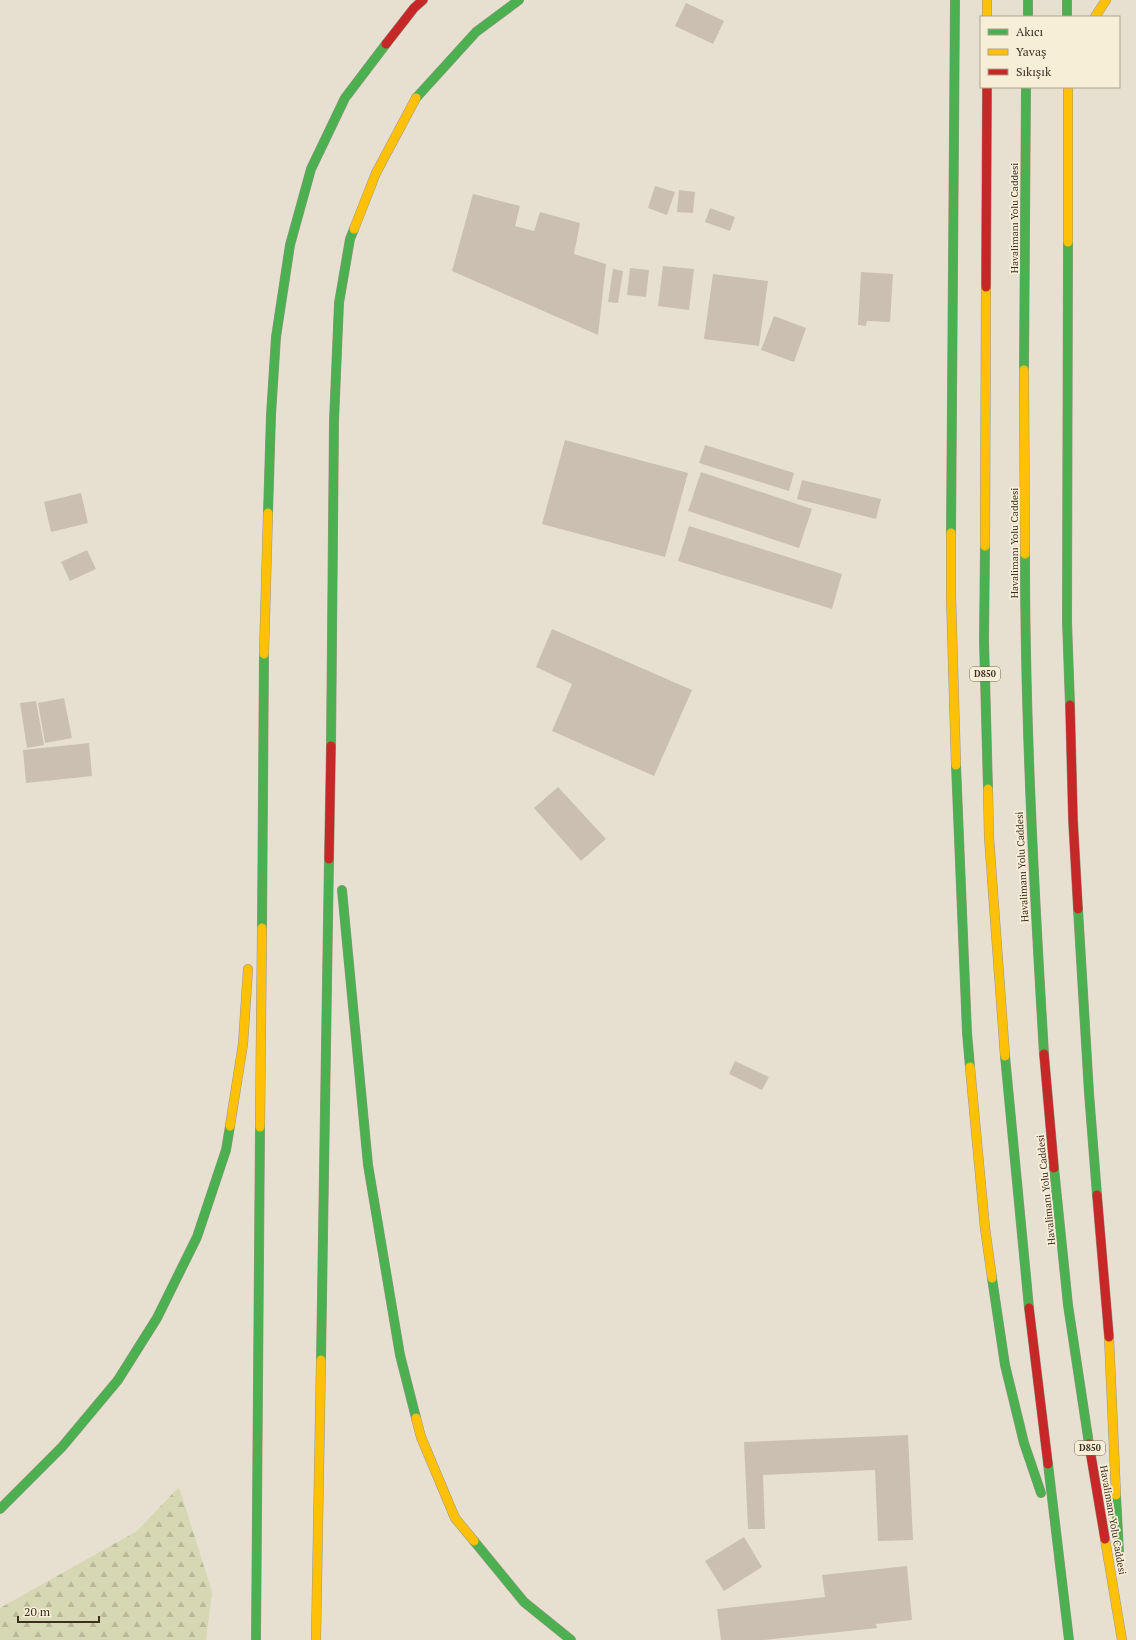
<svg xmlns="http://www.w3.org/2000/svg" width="1136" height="1640" font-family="'PT Serif',serif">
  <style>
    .forest { fill: url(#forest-firs) }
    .building { fill: #cbbfb2 }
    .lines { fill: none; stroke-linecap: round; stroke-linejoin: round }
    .fast-casing { stroke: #9c958a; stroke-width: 10 }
    .slow-casing { stroke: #9c958a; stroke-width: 10 }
    .jam-casing { stroke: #9c958a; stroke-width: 10 }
    .fast { stroke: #4caf50; stroke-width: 9 }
    .slow { stroke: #ffc107; stroke-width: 9 }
    .jam { stroke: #c62828; stroke-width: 9 }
    .labels { text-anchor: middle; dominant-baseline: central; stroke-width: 3.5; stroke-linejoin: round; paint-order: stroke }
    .shield { fill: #f7eed8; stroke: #756857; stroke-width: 1 }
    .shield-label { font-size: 9px; font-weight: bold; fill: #3d2e20 }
    .street-label { font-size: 10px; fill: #3d2e20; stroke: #f7eed8 }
  </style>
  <defs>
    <pattern id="forest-firs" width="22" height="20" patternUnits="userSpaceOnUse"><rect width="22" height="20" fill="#d6d7b3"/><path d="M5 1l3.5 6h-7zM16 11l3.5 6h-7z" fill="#b9b99a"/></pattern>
  </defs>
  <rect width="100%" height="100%" fill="#e7e0d1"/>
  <path class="forest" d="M179 1487 212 1592 206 1640H0V1608L137 1531Z"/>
  <path class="building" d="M686 3 724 21 713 44 675 26Z
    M655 186 675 192 667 215 648 208Z
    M679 190 695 192 693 213 677 212Z
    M473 194 520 206 515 226 534 231 540 212 580 223 574 254 606 264 598 335 452 271Z
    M710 208 735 217 730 231 705 222Z
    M663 266 694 269 689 310 658 306Z
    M630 268 649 270 646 297 627 295Z
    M613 269 623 271 618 303 608 302Z
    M861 272 893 274 890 322 867 321 866 326 858 325Z
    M713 274 768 281 759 346 704 339Z
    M774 316 806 328 794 362 761 350Z
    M565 440 688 473 665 557 542 524Z
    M705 445 794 473 789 491 699 463Z
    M701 472 812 509 799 548 688 511Z
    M802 480 881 499 876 519 797 499Z
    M81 493 88 523 51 532 44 502Z
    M689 526 842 574 832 609 678 561Z
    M87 550 96 569 70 581 61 562Z
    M552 629 692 690 654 776 552 731 572 684 536 667Z
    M64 698 72 738 45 743 38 703Z
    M36 701 44 745 27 748 20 703Z
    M89 743 92 776 26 783 23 750Z
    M558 787 606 839 581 861 534 808Z
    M735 1061 769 1077 762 1090 729 1074Z
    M908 1435 913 1540 878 1541 875 1470 763 1475 765 1529H748L744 1442Z
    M744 1537 762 1567 724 1591 705 1561Z
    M907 1566 912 1620 876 1624 877 1628 764 1640H721L717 1609 825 1597 822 1575Z"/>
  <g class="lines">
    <g class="fast-casing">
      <path id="fast" d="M1028 0V17
        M1067 0V17
        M416 98 476 32 519 0
        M1068 242 1067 621 1070 705
        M1024 370 1026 87
        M268 513 271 415 276 337 290 245 311 169 345 98 386 44
        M951 533 955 0
        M985 546 984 640 988 789
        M1025 554C1025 721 1034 887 1044 1054
        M331 746 334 421 339 303 350 239 354 229
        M956 765 967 1033 970 1067
        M342 890 368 1165 400 1355 416 1418
        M1078 909 1089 1093 1097 1195
        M262 928 264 654
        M1005 1056 1029 1308
        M1054 1168 1068 1305 1089 1444
        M992 1278 1005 1365 1024 1443 1041 1493
        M321 1360 329 859
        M1048 1464 1069 1640
        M1116 1495 1119 1553
        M0 1509 62 1447 118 1380 157 1318 197 1237 226 1150 230 1126
        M474 1541 524 1602 571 1640
        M256 1640 260 1127"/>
    </g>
    <g class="slow-casing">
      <path id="slow" d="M987 0V17
        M1095 17 1106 0
        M354 229 376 173 416 98
        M1068 242V87
        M1024 370 1025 554
        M951 533V596L956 765
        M985 546 986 287
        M264 654 268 513
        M988 789 989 837 1005 1056
        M970 1067 985 1228 992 1278
        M230 1126 243 1044 248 969
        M260 1127 262 928
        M1109 1337 1116 1495
        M416 1418 421 1437 455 1518 474 1541
        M1105 1539 1122 1640
        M316 1640 321 1360"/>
    </g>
    <g class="jam-casing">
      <path id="jam" d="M386 44 414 8 423 0
        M986 287 987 87
        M1070 705 1073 820 1078 909
        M329 859 331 746
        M1044 1054 1054 1168
        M1097 1195 1109 1337
        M1029 1308 1048 1464
        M1089 1444 1105 1539"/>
    </g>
    <use href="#fast" class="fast"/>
    <use href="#slow" class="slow"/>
    <use href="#jam" class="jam"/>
  </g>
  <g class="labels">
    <g class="shield">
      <rect x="970" y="667" width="30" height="14" rx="3"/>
      <rect x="1075" y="1441" width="30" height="14" rx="3"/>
    </g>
    <g class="shield-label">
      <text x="985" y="674">D850</text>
      <text x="1090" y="1448">D850</text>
    </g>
    <g class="street-label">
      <text transform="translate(1014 218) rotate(-90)">Havalimanı Yolu Caddesi</text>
      <text transform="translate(1014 543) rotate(-90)">Havalimanı Yolu Caddesi</text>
      <text transform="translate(1022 867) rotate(-93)">Havalimanı Yolu Caddesi</text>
      <text transform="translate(1046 1190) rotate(-96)">Havalimanı Yolu Caddesi</text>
      <text transform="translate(1113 1520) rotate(80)">Havalimanı Yolu Caddesi</text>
    </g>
  </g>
  <rect x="980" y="16" width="140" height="72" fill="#f7eed8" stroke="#ada18e"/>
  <rect x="988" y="29" width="20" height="6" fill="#4caf50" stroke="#ada18e"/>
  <text x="1016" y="36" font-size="12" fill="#3d2e20">Akıcı</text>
  <rect x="988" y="49" width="20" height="6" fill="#ffc107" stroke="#ada18e"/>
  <text x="1016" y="56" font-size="12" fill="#3d2e20">Yavaş</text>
  <rect x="988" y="69" width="20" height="6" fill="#c62828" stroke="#ada18e"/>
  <text x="1016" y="76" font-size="12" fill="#3d2e20">Sıkışık</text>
  <path d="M18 1616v6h81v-6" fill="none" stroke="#3d2e20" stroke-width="2"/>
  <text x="24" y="1616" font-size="12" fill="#3d2e20" stroke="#f7eed8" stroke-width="3" paint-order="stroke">20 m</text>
</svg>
